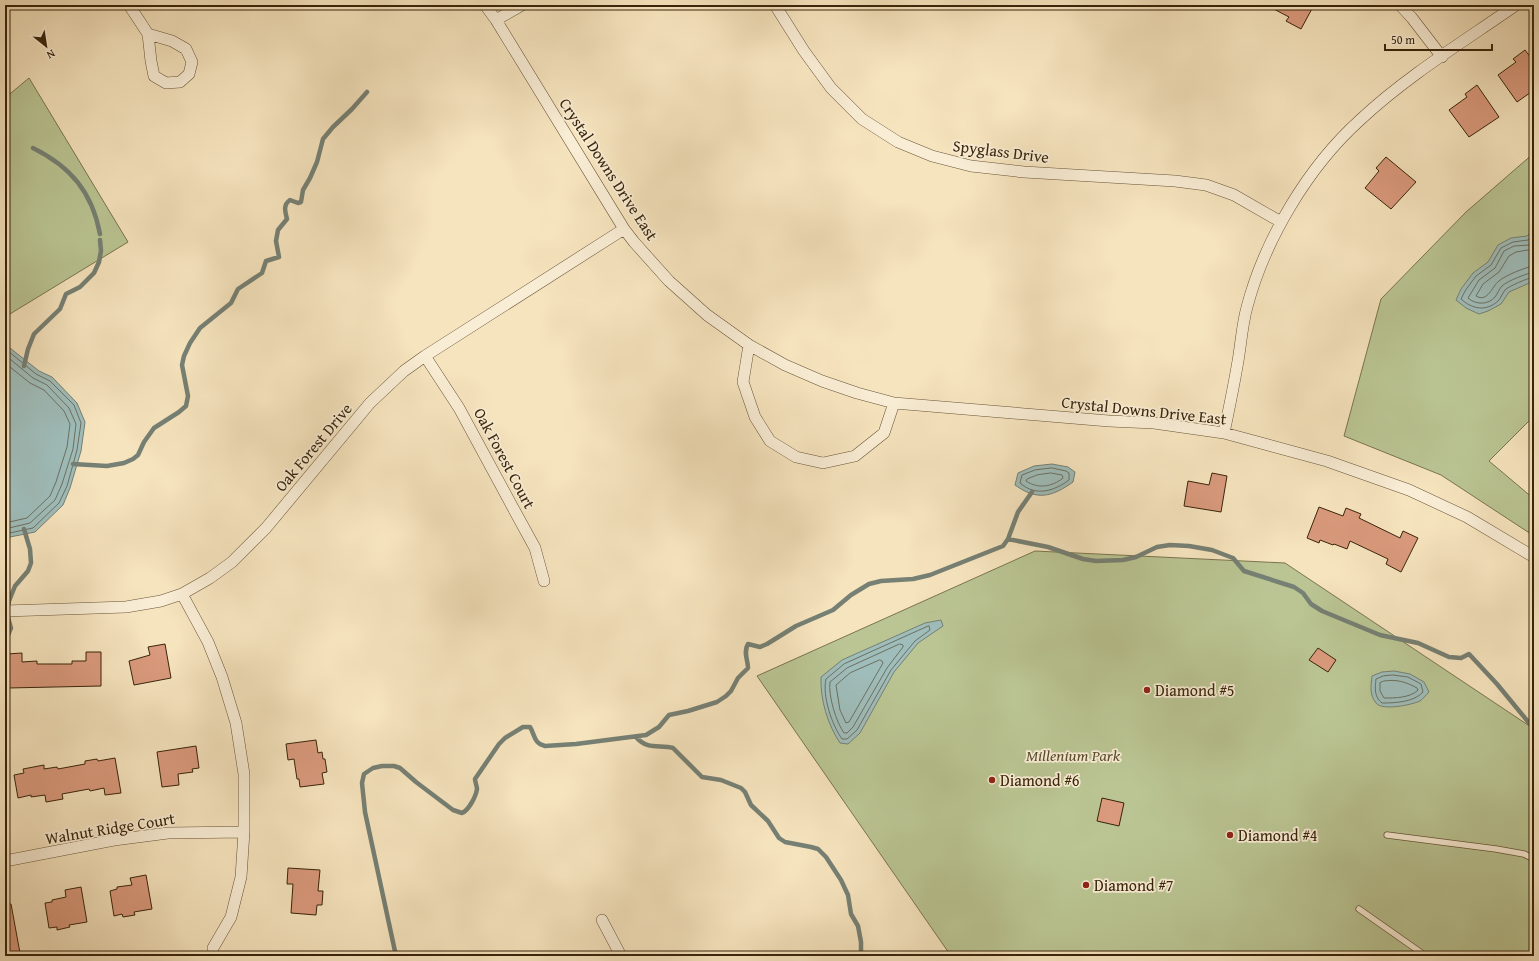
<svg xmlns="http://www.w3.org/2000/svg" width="1539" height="961" font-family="'Gentium Book Plus',serif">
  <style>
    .green { fill: #bac593; stroke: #79744e }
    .water { fill: #9fbdba; stroke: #768074 }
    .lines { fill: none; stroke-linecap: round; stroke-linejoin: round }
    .shore { stroke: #6c7062; stroke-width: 1 }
    .stream { stroke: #768074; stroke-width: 4.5 }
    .building { fill: #da9a7d; stroke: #38240a }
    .lane-casing { stroke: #685437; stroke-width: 7 }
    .street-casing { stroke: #685437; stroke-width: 12 }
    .lane { stroke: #f9edd5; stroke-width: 5.5 }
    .street { stroke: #f9edd5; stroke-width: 11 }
    .poi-dot { fill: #8f2418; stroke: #f9edd5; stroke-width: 1.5 }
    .labels { text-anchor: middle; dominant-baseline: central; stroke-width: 3.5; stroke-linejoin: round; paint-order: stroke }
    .street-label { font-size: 16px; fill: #38240a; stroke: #f9edd5 }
    .poi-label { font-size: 16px; fill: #38240a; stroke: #f9edd5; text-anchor: start }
    .park-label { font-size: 16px; font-style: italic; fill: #584c2c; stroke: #f9edd5 }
  </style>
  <rect width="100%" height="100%" fill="#f6e4be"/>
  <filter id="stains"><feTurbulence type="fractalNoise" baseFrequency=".005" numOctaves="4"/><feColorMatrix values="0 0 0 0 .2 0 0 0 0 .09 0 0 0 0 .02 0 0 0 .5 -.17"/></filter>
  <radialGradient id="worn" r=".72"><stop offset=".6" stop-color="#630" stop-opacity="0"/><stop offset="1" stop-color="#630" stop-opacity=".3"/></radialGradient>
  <path class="green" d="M29 78 128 242 5 317V98Z
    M1534 153V416L1489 461 1534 499V536L1441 475 1344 436 1381 299 1466 212Z
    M1035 551 1285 563 1534 729V956H951L757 676Z"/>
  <path class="water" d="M1534 229V281L1509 292 1501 304 1488 311 1479 314 1466 308 1456 300 1461 289 1473 273 1488 262 1498 245 1511 238 1527 236Z
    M5 339 10 348 39 371 52 377 77 403 85 422 81 451 70 488 63 505 35 532 5 538Z
    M1052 464 1068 467 1075 472 1073 482C1052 497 1037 501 1015 485L1018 473 1034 466Z
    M941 620 943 626 918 643 894 672 860 733 848 744 840 743C828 725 820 700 821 677L842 660 925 623Z
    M1394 671 1410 674 1424 682 1429 692C1426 695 1423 699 1420 701 1411 705 1382 711 1376 703 1369 694 1371 686 1372 676L1382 672Z"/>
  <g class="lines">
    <path class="shore" d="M1534 235 1528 240 1513 242 1501 248 1491 265 1476 276 1465 291 1461 299C1472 309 1486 312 1498 301 1501 298 1502 294 1505 290 1509 286 1528 278 1534 277
      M1534 242 1529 245 1514 246 1504 251 1495 268 1479 280 1468 298C1476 305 1488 305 1495 297 1498 293 1499 289 1502 286 1507 281 1528 273 1534 272
      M1534 249 1516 252 1509 256 1499 272 1483 284 1476 296C1488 303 1492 286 1499 281 1506 275 1526 267 1534 266
      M5 347 8 351 36 374 50 381 74 405 81 423 77 450 67 486 59 503 33 528 5 534
      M5 355 33 378 47 385 69 408 76 424 73 449 62 484 55 500 30 523 5 529
      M5 363 30 383 44 390 64 411 70 424 67 447 56 482 50 496 27 518 5 523
      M1052 468 1066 471 1069 473V480C1054 491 1036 497 1020 483L1022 475 1035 470Z
      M1051 473 1062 475 1063 478C1052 487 1038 489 1026 481L1027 479 1037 475Z
      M929 626 930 630 915 641 891 670 857 730 847 739H842C832 725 822 696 826 679L844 664Z
      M900 644 903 645V647L887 668 853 727 847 733H844C836 722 828 695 830 682L847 668Z
      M880 660 882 661 883 663 849 722 846 723 840 710 836 685 850 673Z
      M1393 675 1408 677 1421 684 1423 692C1414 702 1396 703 1382 703 1374 697 1375 688 1376 679L1383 676Z
      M1384 681C1397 679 1406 682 1417 688L1418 690C1410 698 1395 698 1384 698L1380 691V683Z"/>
    <path class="stream" d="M33 148C71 167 92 192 100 234
      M24 366 28 349 34 334 60 309 66 294 80 287 94 273 99 262 101 251 100 240
      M73 464 107 466 124 463 133 459 138 455 144 442 154 428 179 412 186 406 188 396 182 365 184 356 190 343 200 328 231 303 238 289 262 273 266 261 279 257 276 241 278 230 287 219C285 211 283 205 290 200L298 203 301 202 303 190 310 178 317 162 323 139 333 127 352 109 367 92
      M1008 539 1048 547 1083 559 1096 561 1123 560 1136 557 1157 547 1170 545 1189 546 1212 550 1233 558 1244 571 1294 587 1303 593 1311 604 1322 611 1380 635 1418 643 1449 657 1461 658 1469 654 1497 684 1534 729
      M5 642 11 628 7 614 9 601 15 586 28 571 31 563 30 549 24 529
      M636 737C648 751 660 744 673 748L702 777 721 780 741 788 745 792 751 805 768 821 779 838 785 842 811 847 818 849 826 857 841 880 848 895 851 914 858 926 861 942V956
      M396 956 365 812 362 783 364 774 373 768 382 766H394L400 768 416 782 453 810 462 813C469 810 476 796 477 789 477 786 475 782 475 779L499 744 505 738 523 727H530C535 735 534 744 545 746L576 744 646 735 659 727 669 715 688 711 717 702 726 696 731 691 738 678 748 668C748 660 743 652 748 644L760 647 767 644 796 626 833 610 851 595 869 584 881 581 913 579 930 575 1003 546 1008 539 1018 512 1032 492"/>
  </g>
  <path class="building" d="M1266 5H1314L1301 29 1286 21 1289 17Z
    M1525 50 1534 62V90L1517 102 1498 75 1516 62 1513 59Z
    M1477 85 1499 117 1469 137 1449 110 1467 97 1465 94Z
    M1386 157 1416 182 1391 209 1365 188 1379 171 1376 168Z
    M1212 473 1227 476 1221 512 1184 506 1188 481 1209 485Z
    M1319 507 1343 516 1346 508 1361 514 1359 518 1400 538 1403 531 1418 538 1401 572 1386 564 1388 559 1350 541 1347 549 1334 544 1333 545 1320 540 1319 543 1307 538Z
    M165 644 171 678 134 685 129 661 150 655 148 647Z
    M1318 648 1336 660 1328 672 1309 660Z
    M86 652H101V686L8 688 7 654 22 653V662L37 661V664H72V661H86Z
    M316 740 318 753 322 752 323 759H325L327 772 322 773 324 784 300 787 299 779H297L294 759 288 760 286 744Z
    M196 746 199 768 192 769 193 772 178 774 179 785 162 787 157 752Z
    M115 758 121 793 105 795 104 788 90 791 89 789 62 794 63 799 46 802 45 795 31 797V795L18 798 14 775 24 773 23 769 44 765V769L57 767 58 769 85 764V761L97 759 98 761Z
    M1102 798 1124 803 1119 826 1097 821Z
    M288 868 320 870 318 891H323L322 905H317L316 915 291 913 293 884H287Z
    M146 875 152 909 134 912 135 915 123 917 122 914 114 916 110 891 117 889V887L132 885 130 878Z
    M81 887 87 922 69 925 70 927 57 930V927L49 928 45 903 52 902V900L66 897 65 890Z
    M5 904H11L20 953 5 955Z"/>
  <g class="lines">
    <g class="lane-casing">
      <path id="lane" d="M1387 835 1496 849 1524 854 1534 859
        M1359 909 1423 954"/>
    </g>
    <g class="street-casing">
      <path id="street" d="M129 5 148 34 151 61 154 76 166 83 180 82 189 74 192 62 186 49 172 41 148 34
        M485 5 496 20 624 229 634 242 669 281 707 315 749 345 785 365 822 381 857 393 894 403 1109 421 1154 423 1224 433 1327 461 1409 490 1467 517 1534 557
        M775 5 804 51 831 88 862 119 898 142 932 156 971 166 1024 172 1175 181 1206 185 1234 195 1281 222
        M1400 5 1412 18 1442 57
        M496 20 522 5
        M749 345 743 382 755 417 770 441 796 457 823 463 855 456 884 433 894 403
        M425 356 459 408 512 506 535 548 544 581
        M1224 433C1229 409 1234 385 1238 361 1241 344 1242 325 1247 307 1265 239 1308 167 1360 120 1407 76 1463 42 1516 5
        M182 594 208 642 222 677 236 723 244 774V832L241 877 231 917 213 948
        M5 611 126 607 161 601 182 594 210 578 232 562 266 528 370 403 404 371 425 356 624 229
        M5 861 114 840 168 833 244 832
        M602 920 621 956"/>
    </g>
    <use href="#lane" class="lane"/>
    <use href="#street" class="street"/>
  </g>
  <g class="poi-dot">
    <circle cx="1147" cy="690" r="4"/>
    <circle cx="992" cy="780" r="4"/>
    <circle cx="1230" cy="835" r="4"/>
    <circle cx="1086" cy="885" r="4"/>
  </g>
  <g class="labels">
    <g class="street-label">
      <text transform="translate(1001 151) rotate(7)">Spyglass Drive</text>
      <text transform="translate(609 169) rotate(57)">Crystal Downs Drive East</text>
      <text transform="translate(1144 410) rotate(6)">Crystal Downs Drive East</text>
      <text transform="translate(313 447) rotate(-50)">Oak Forest Drive</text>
      <text transform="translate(505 458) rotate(62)">Oak Forest Court</text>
      <text transform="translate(110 828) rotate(-9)">Walnut Ridge Court</text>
    </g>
    <g class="poi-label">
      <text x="1155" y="690">Diamond #5</text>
      <text x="1000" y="780">Diamond #6</text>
      <text x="1238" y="835">Diamond #4</text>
      <text x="1094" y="885">Diamond #7</text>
    </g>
    <g class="park-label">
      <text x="1073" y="755">Millenium Park</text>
    </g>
  </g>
  <rect width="1539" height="961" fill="none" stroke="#f6e4be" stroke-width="20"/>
  <rect x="6" y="6" width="1527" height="949" fill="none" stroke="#38240a" stroke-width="2"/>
  <rect x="10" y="10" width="1519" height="941" fill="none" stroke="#38240a"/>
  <g transform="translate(46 46) rotate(150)" stroke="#f9edd5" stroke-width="3" paint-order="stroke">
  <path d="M0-3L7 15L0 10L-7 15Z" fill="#38240a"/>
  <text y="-6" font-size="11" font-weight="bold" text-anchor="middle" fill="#38240a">N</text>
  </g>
  <path d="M1385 44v6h107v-6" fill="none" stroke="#38240a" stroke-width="2"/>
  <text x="1391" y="44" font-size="12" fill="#38240a" stroke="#f9edd5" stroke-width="3" paint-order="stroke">50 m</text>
  <rect width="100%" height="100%" filter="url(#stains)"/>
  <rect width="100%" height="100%" fill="url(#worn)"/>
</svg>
